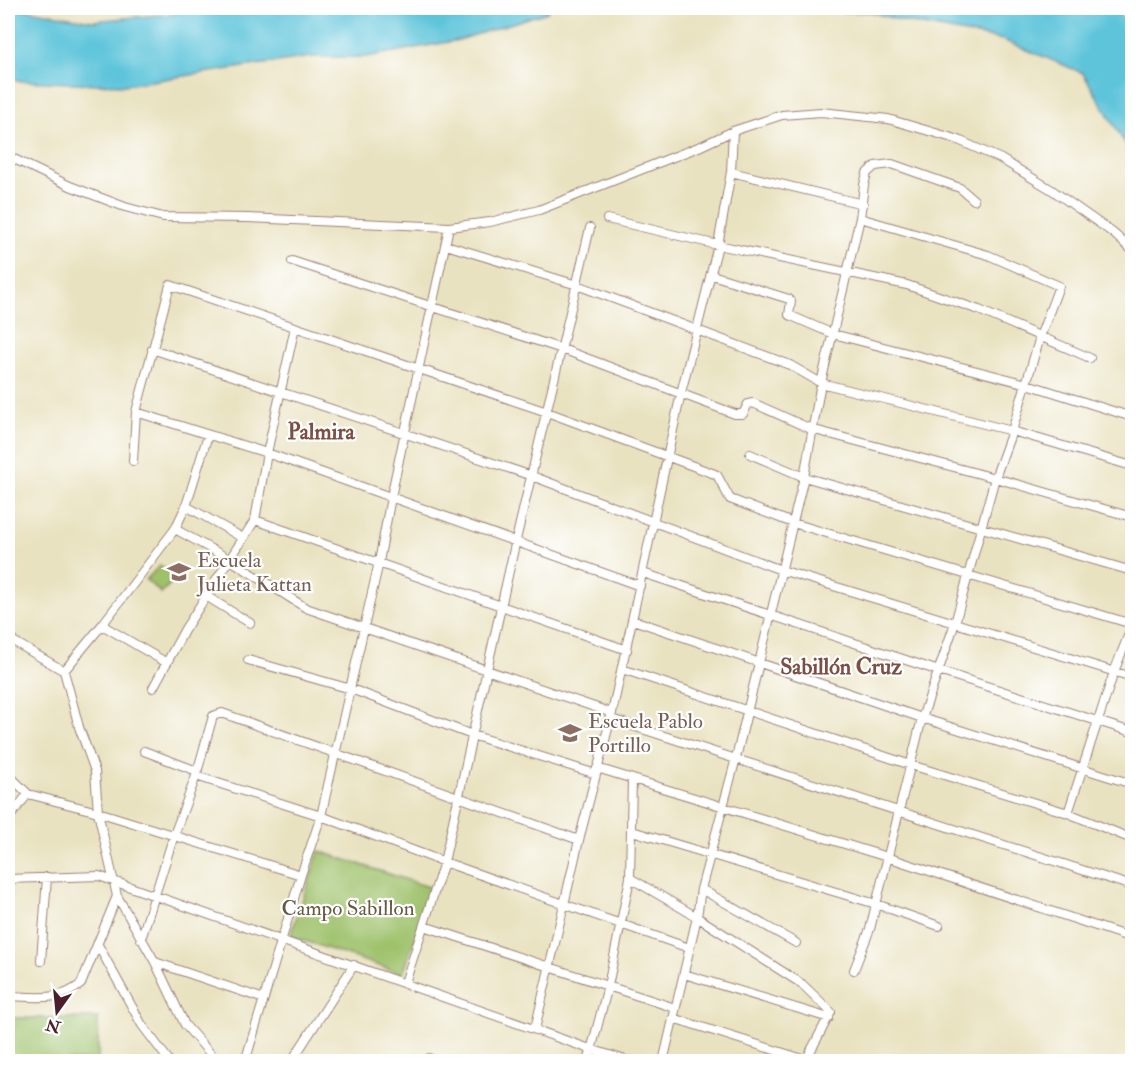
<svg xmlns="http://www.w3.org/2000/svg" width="1140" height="1069" font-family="'IM FELL Double Pica',serif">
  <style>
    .green { fill: #9ec16a; stroke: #74704a; stroke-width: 1.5 }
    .water { fill: #5dc4da; stroke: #547282; stroke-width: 1.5 }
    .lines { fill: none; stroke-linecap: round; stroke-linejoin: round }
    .minor-casing { stroke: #9a8076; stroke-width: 10 }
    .minor { stroke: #fff; stroke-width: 8 }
    .labels { text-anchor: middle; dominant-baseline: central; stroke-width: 4.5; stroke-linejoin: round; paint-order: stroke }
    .education-label { font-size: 21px; fill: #785e54; stroke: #fff; text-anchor: start }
    .park-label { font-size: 21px; fill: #675841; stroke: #fff }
    .neighbourhood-label { font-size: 22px; font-weight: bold; fill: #7d4f44; stroke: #fff }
  </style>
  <rect width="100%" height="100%" fill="#fff"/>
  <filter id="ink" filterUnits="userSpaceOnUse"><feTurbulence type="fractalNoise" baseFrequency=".0167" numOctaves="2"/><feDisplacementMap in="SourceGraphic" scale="12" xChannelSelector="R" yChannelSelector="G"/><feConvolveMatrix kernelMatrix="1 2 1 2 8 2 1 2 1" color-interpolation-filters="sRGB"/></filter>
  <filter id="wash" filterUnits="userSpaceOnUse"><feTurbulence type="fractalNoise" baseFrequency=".008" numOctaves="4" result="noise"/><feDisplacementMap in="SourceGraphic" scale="24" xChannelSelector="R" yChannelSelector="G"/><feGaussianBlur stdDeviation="1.35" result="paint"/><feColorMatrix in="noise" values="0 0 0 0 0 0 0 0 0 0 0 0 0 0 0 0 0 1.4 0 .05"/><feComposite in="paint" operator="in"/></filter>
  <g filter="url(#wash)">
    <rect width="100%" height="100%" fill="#e9e2c0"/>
    <path class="green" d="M160 565 176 578 161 593 146 580Z
      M319 851 432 888 403 974 290 936Z
      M8 1018H98V1061H8Z"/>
    <path class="water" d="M8 8H17L93 21 234 8H550L547 12 459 40 366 57H310L125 85 21 81 8 77Z
      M837 8H1109L1132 24V155L1083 73 1003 40 907 22 870 12H844Z"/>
  </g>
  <g filter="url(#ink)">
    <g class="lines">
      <g class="minor-casing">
        <path id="minor" d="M8 156 70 186 125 207 163 217 248 218 449 227 490 222 539 210 701 146 733 131 782 115 821 112 888 119 956 139 1001 159 1052 190 1113 233 1132 250
          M731 172 863 204
          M607 219 718 245 907 285 979 310 1090 358
          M446 245 577 285 790 365 821 383 1012 431 1132 466
          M292 261 562 349 735 414H743L748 404 753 403 811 429 995 478 1132 517
          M712 275 789 299 791 301 789 315 833 334 1027 384 1132 417
          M152 349 532 476 781 570 1132 677
          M136 412 267 453 640 586
          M750 454 804 477 1132 571
          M133 461 136 412 170 285 547 412 712 473 717 475 730 499 793 523 1132 624
          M186 506 243 538
          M255 520 627 650
          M175 529 229 559 306 608 612 713
          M643 573 939 671 1132 732
          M206 596 250 623
          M633 620 922 718 1132 784
          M102 625 167 663
          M8 638 64 671 79 727 95 771 98 812 117 896 81 984C60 1002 33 997 8 996
          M248 660 351 689 472 735 596 774
          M622 669 911 765 1068 813 1132 839
          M64 671 102 625 175 529 186 506 208 435
          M153 688 185 629 255 520 267 453 295 327
          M611 719 1132 886
          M144 751 197 771
          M597 768 887 857 1132 938
          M12 778 28 794 98 812 301 875
          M1068 813 1114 672 1132 626
          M8 819 28 794
          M632 831 876 904 939 926
          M579 840 222 713 213 716 196 776 321 816 444 862 689 948
          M630 878 697 917 802 984 831 1012 805 1062
          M8 879 99 876 590 1049 632 1062
          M701 889 796 943
          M117 896 155 962 185 1025 216 1060
          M424 926 675 1008
          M141 939 174 835 196 776
          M98 945 142 1025 170 1062
          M41 961 47 877
          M155 962 264 999
          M854 970 870 929 922 718 955 623 995 478 1012 431 1040 337 1059 286 988 255 860 218
          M684 974 829 1018
          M405 983 444 862 516 540 590 228
          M673 1018 806 1060
          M535 1029 579 840 612 713 681 393 718 245 731 172 733 131
          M245 1062 301 875 321 816 379 562 391 497 449 227
          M291 1062 354 965
          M427 1062 429 1058 438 1062
          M588 1062 608 986 630 878 632 779
          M663 1062 697 917 701 889 736 758 804 477 821 383 860 218 864 185 867 173 875 166 892 164 960 188 974 200"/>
      </g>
      <use href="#minor" class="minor"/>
    </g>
  </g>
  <defs>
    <g id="school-bare" transform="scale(1.8)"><path d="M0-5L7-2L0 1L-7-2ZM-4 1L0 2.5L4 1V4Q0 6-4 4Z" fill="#8d6e63" stroke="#fff" stroke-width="2.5" paint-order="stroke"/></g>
  </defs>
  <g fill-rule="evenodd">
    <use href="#school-bare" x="179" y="572"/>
    <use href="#school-bare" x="570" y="733"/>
  </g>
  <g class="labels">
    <g class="education-label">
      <text x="197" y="560">Escuela<tspan x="197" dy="24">Julieta Kattan</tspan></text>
      <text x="588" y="721">Escuela Pablo<tspan x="588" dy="24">Portillo</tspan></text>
    </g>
    <g class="park-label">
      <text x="348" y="908">Campo Sabillon</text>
    </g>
    <g class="neighbourhood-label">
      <text x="321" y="432">Palmira</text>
      <text x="841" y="667">Sabillón Cruz</text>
    </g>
  </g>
  <rect width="1140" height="1069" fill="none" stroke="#fff" stroke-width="30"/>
  <g transform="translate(57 1012) rotate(195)" stroke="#ffffff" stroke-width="4.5" paint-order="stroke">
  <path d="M0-4.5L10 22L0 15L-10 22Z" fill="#4a1f2b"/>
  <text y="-9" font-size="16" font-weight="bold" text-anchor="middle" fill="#4a1f2b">N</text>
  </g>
</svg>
